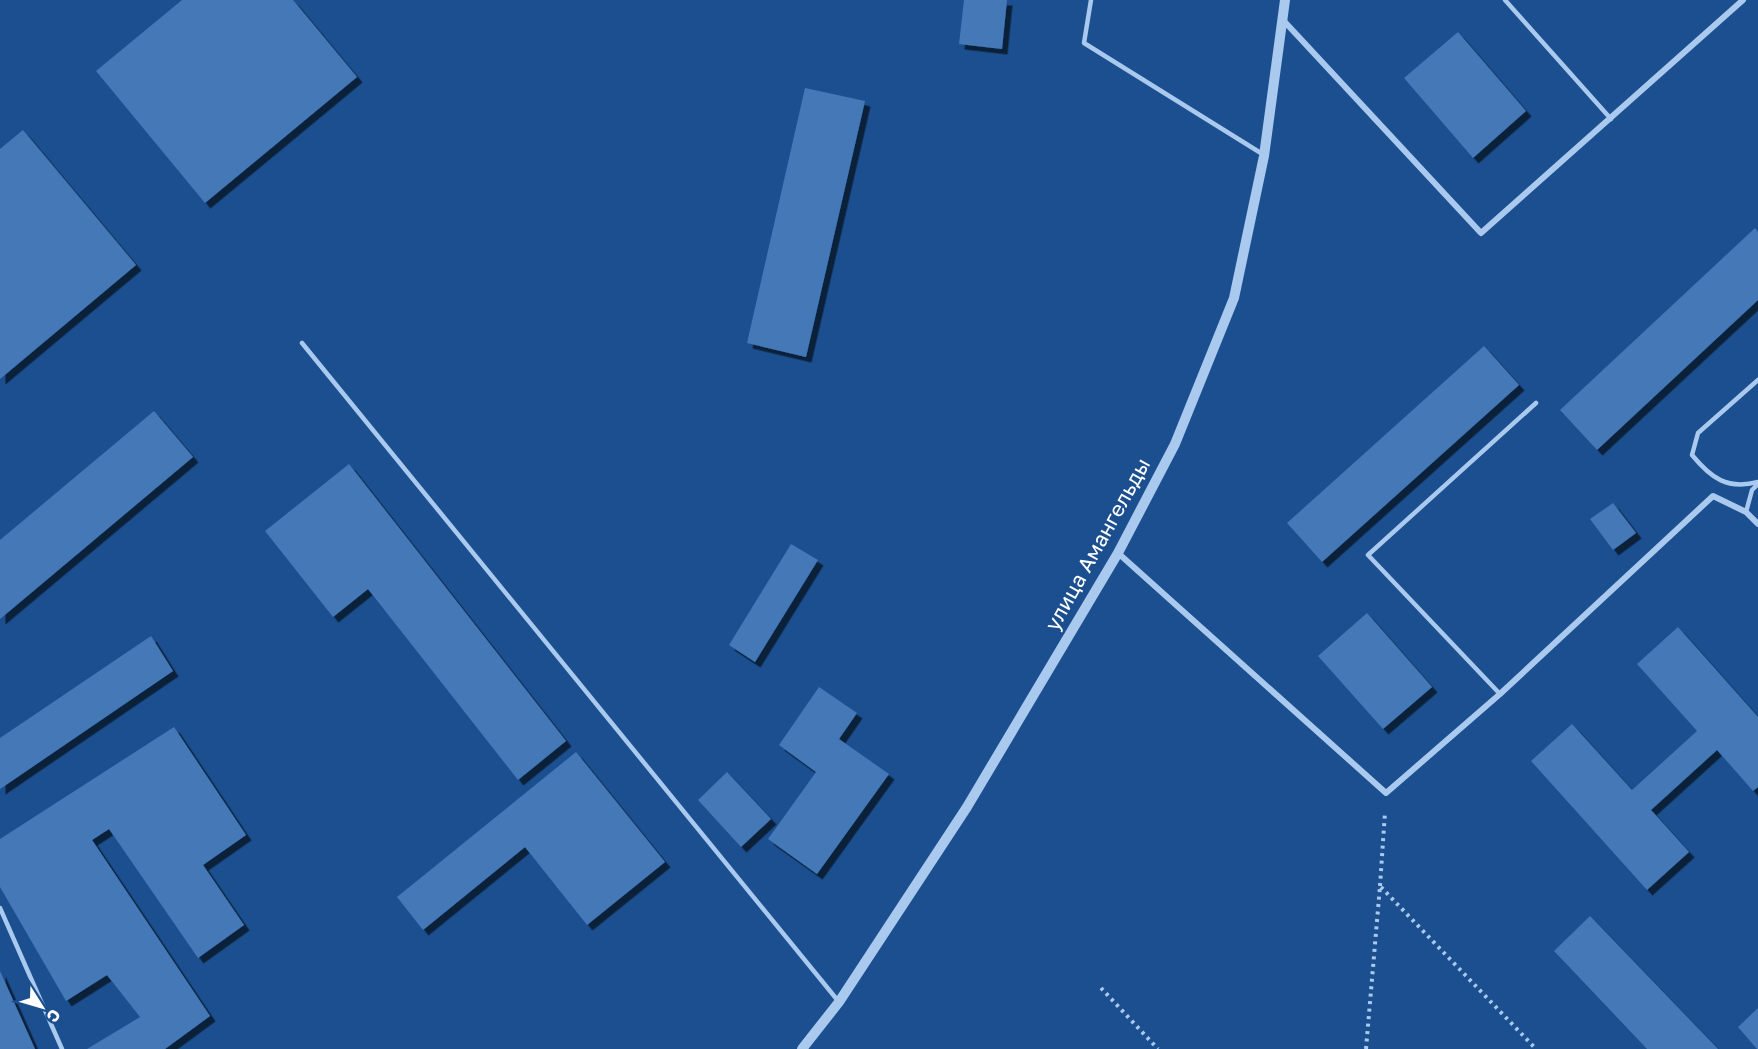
<svg xmlns="http://www.w3.org/2000/svg" width="1758" height="1049" font-family="'Golos Text',sans-serif">
  <style>
    .building { fill: #4478b7; filter: url(#shadow) }
    .lines { fill: none; stroke-linecap: round; stroke-linejoin: round }
    .path { stroke: #a9c9ee; stroke-width: 4; stroke-dasharray: 3 4.5; stroke-linecap: butt }
    .service { stroke: #a9c9ee; stroke-width: 4.5 }
    .minor { stroke: #a9c9ee; stroke-width: 6 }
    .tertiary { stroke: #a9c9ee; stroke-width: 10 }
    .labels { text-anchor: middle; dominant-baseline: central; stroke-width: 4.5; stroke-linejoin: round; paint-order: stroke }
    .street-label { font-size: 21px; fill: #fff; stroke: #1b4f8f }
  </style>
  <defs>
    <filter id="shadow"><feDropShadow dx="5.5" dy="5.5" stdDeviation="0" flood-color="#0009"/></filter>
  </defs>
  <rect width="100%" height="100%" fill="#1b4f8f"/>
  <path class="building" d="M182 0H293L357 77 205 203 96 71Z
    M964 0H1007L1002 49 959 44Z
    M1458 32 1526 111 1473 158 1404 78Z
    M805 88 865 101 806 357 747 343Z
    M23 130 136 265 0 379V149Z
    M1755 228 1758 232V300L1597 450 1560 410Z
    M1484 346 1519 385 1322 562 1287 523Z
    M154 411 193 457 0 619V540Z
    M349 464 566 741 518 780 368 589 333 617 265 531Z
    M1613 503 1636 533 1613 550 1590 519Z
    M791 544 818 560 755 662 729 645Z
    M1367 613 1432 687 1383 729 1318 656Z
    M1678 627 1758 717V787L1753 791 1717 750 1651 810 1689 852 1647 890 1531 761 1572 724 1632 790 1697 731 1637 664Z
    M151 636 173 671 0 789V738Z
    M819 687 857 713 839 739 889 774 817 874 768 839 816 772 779 745Z
    M174 727 246 835 203 865 244 925 198 958 109 829 92 840 210 1016 165 1049H87L140 1017 107 975 66 1001 0 887V839Z
    M576 752 665 862 587 925 525 847 423 930 397 897Z
    M727 772 771 819 741 847 698 800Z
    M1590 916 1718 1049H1647L1554 951Z
    M0 971 35 1049H0Z
    M1758 1008V1049H1757L1738 1027Z"/>
  <g class="lines">
    <path class="path" d="M1380 886 1385 812
      M1101 988 1158 1049
      M1366 1049 1380 886 1536 1049"/>
    <path class="service" d="M1091 0 1084 43 1264 155
      M1505 0 1611 119
      M302 343 839 1002
      M1758 380 1698 433 1692 455C1711 478 1727 490 1758 482
      M1746 512 1752 490 1758 484
      M1500 694 1368 555 1536 403
      M0 908 62 1049"/>
    <path class="minor" d="M1283 20 1481 233 1743 0
      M1118 553 1386 793 1500 694 1713 496 1746 512 1758 524"/>
    <path class="tertiary" d="M802 1049 839 1002 967 807 1118 553 1175 444 1234 298 1264 156 1285 0"/>
  </g>
  <g class="labels">
    <g class="street-label">
      <text transform="translate(1097 544) rotate(-61)">улица Амангельды</text>
    </g>
  </g>
  <g transform="translate(42 1007) rotate(127)" stroke="#1b4f8f" stroke-width="4.5" paint-order="stroke">
  <path d="M0-4.5L10 22L0 15L-10 22Z" fill="#ffffff"/>
  <text y="-9" font-size="16" font-weight="bold" text-anchor="middle" fill="#ffffff">С</text>
  </g>
</svg>
